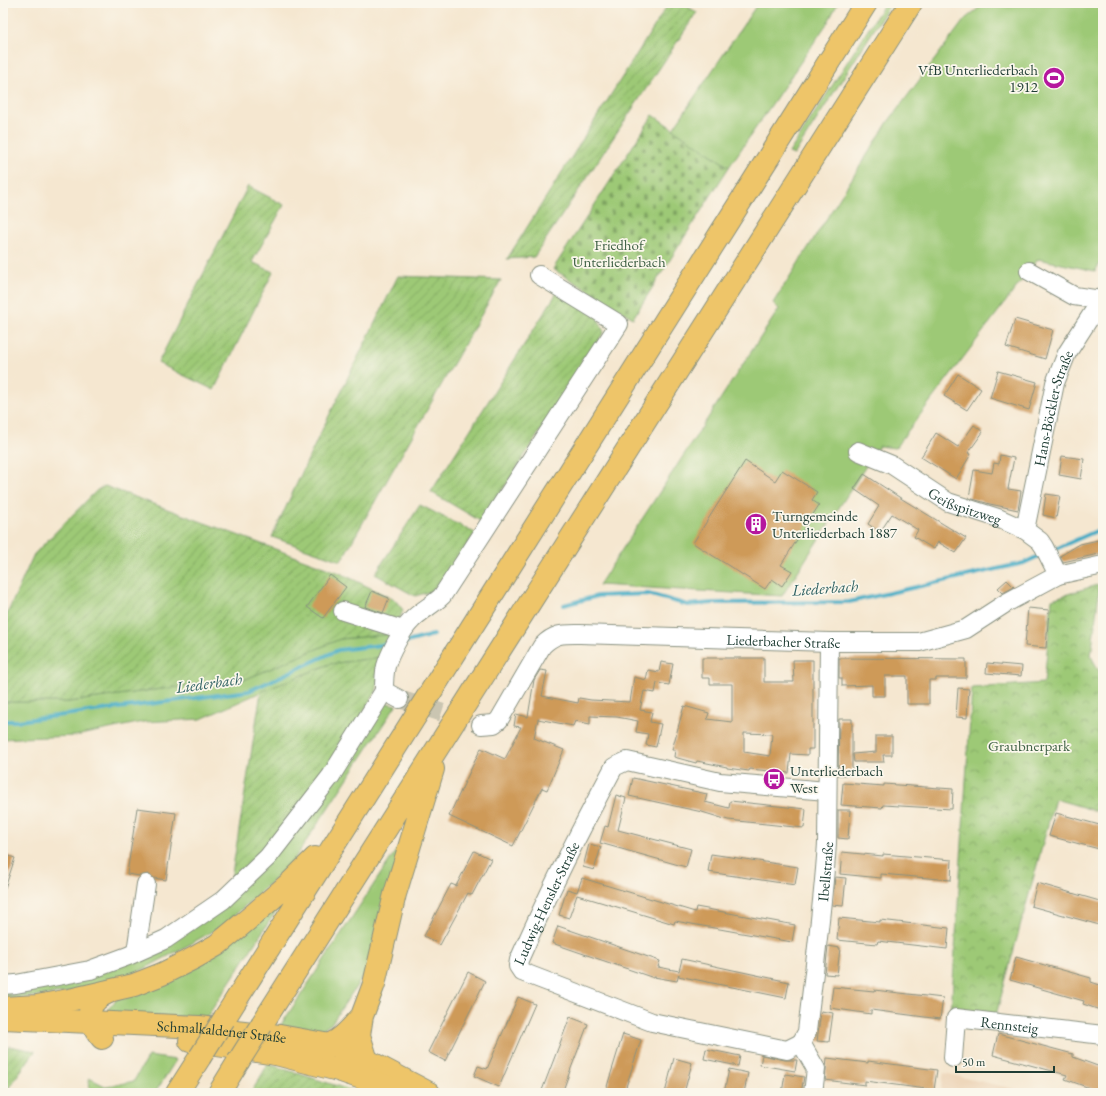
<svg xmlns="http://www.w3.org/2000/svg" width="1106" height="1096" font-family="'EB Garamond',serif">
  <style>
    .built { fill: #eed7bb }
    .grass { fill: #9dc976; stroke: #5e8355 }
    .cemetery { fill: url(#cemetery-stones); stroke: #5e8355 }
    .park { fill: url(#park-crowns); stroke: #5e8355 }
    .garden { fill: url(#garden-furrows); stroke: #5e8355 }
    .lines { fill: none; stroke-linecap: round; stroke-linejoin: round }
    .stream { stroke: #45acc5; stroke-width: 4 }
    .building { fill: #ce9a59; fill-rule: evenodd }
    .minor-tunnel { stroke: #cac5b1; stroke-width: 18; stroke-dasharray: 18 9; stroke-linecap: butt }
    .minor-casing { stroke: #8a9282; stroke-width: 20 }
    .major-casing { stroke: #8a9282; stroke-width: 24 }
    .highway-casing { stroke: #8a9282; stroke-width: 24 }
    .minor { stroke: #fff; stroke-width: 18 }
    .major { stroke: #eec569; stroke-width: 22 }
    .highway { stroke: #eec569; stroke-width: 22 }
    .highway-bridge-casing { stroke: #8a9282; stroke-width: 24; stroke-linecap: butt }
    .highway-bridge { stroke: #eec569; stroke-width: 22 }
    .labels { text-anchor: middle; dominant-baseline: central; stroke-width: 3.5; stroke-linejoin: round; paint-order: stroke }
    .poi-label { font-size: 15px; fill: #1f3d34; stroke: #fbf7ec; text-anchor: start }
    .park-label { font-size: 15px; fill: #3e6044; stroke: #fbf7ec }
    .street-label { font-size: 15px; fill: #1f3d34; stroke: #fbf7ec }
    .water-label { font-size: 16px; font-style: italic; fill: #2a5e60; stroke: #fbf7ec }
  </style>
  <defs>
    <pattern id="cemetery-stones" width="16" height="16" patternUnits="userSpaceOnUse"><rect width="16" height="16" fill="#9dc976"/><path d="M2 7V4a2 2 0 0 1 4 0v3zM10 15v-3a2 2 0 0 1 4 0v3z" fill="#7fa462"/></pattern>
    <pattern id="park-crowns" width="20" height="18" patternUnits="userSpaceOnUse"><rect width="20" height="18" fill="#9dc976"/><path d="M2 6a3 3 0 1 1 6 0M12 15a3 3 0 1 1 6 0" fill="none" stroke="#7fa462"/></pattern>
    <pattern id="garden-furrows" width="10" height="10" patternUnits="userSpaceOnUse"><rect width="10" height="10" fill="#9dc976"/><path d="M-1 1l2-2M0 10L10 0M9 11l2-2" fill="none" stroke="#7fa462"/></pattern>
  </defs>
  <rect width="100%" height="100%" fill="#fbf7ec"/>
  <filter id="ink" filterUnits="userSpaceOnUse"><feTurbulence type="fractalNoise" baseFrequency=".025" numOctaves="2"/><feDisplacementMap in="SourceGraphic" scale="8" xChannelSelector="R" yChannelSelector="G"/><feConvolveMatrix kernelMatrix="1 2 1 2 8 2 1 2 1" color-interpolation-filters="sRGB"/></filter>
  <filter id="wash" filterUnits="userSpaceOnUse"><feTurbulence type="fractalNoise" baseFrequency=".012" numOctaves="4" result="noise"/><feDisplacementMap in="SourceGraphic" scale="16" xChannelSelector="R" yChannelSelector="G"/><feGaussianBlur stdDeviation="0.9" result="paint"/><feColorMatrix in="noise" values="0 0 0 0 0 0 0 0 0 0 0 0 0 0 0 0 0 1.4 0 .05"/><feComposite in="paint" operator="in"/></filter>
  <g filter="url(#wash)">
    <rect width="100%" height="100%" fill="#f5e7d0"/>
    <path class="built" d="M944 1073 1031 1093H940Z"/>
    <path class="grass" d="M758 3H838L828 22 729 167 673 129Z
      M885 3H891L794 155 789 153Z
      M985 3H1103V259L1095 271 1038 259 895 448 879 446 782 596 599 585 779 309 773 303 888 122 965 19Z
      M393 634 383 657 330 664 261 692 201 719 143 722 75 736 20 738 3 739V702H69L153 690 246 679 340 639Z
      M380 702 396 705 291 864 225 924 185 947 140 971 65 993 3 1000V985L90 970 223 900Z
      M403 840 364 975 331 1024 313 1035 277 1031Z
      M278 908 207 1017 112 1016 109 1008 116 1000Z
      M148 1056 176 1060 155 1093H90L89 1078 107 1087 134 1081Z"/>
    <path class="cemetery" d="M653 115 729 167 633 318 553 269Z"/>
    <path class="park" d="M1100 584 1091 656 1099 671 1103 674V813L1055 799 996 1015 951 1012 972 688 1044 683 1052 599Z"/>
    <path class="garden" d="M669 3H680L697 12 534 257 507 259Z
      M248 186 284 205 252 262 273 272 214 390 158 363Z
      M398 276 501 280 341 561 272 537 318 438Z
      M558 291 596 314 604 332 482 522 431 492Z
      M105 486 340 573 395 600 403 610 393 634 340 639 246 679 153 690 69 702H3V623L34 554 97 490Z
      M420 505 475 533 440 589 415 596 375 574Z
      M383 657 376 692 325 772 263 852 230 886 261 692 330 664Z
      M9 1046 35 1051 5 1093H3V1055Z
      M268 1064 360 1093H251Z"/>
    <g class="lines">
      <path class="stream" d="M1051 551 1103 528
        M564 605 598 596 648 594 688 605 713 603 849 602 1024 563 1043 554
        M403 643 433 635
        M3 721H18L249 691 338 650 390 644"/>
    </g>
    <g id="blocks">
      <path class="building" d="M1015 319 1053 330 1045 359 1006 347Z
        M998 371 1037 382 1029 410 990 398Z
        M958 374 981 389 967 410 944 396Z
        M974 425 983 432 968 453 971 454 956 479 921 457 936 433 958 447Z
        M1000 455 1014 458 1008 489 1021 491 1018 510 990 504 969 498 974 470 992 473 994 463 999 464Z
        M1062 456 1084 459 1081 479 1059 475Z
        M745 461 775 481 782 470 817 492 812 500 819 505 781 565 792 571 782 586 772 579 765 589 693 543Z
        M864 474 902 499 966 538 956 553 938 542 934 549 914 537 918 530 892 514 880 532 868 524 879 506 854 489Z
        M1046 494 1060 496 1056 518 1043 515Z
        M1103 539V553L1063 562 1060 556 1080 544Z
        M330 575 346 587 323 618 307 607Z
        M1007 580 1014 587 1003 593 998 588Z
        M372 591 389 598 383 613 365 607Z
        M1028 608 1049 610 1046 648 1025 646Z
        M702 658H764V682H794L793 660H813V749H808V755L791 754 789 773 750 769 749 771 727 768V767L697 761 696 763 674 757 675 750H672L684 706 709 713 707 719 732 722V684H710V678H702ZM744 733 772 734 770 756 744 752Z
        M839 658 966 659V678H936V680H929V704H907V676H885V696H872V685L842 686V678H839Z
        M661 662 673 664 669 685 657 683 655 693 644 691 640 710 652 712 650 722 661 724 656 747 646 745 648 734 636 732 638 721 617 717 590 716V724L575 721 573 726 538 719 534 738 564 750 547 790 542 788 513 846 449 816 481 748 505 759 521 727 514 726 516 714 528 717 534 680 540 670 547 671 542 696 578 703 579 698 591 700 630 702 634 677 646 680 648 670 659 672Z
        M987 663 1022 666 1021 676 986 673Z
        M958 688 969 689 967 718 956 717Z
        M839 719H852V775H838Z
        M876 736H892V755H883L884 762H854L853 754 876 752Z
        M633 778 707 794 705 802 729 808 730 801 806 809 804 828 728 820 702 812 629 796Z
        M843 783 884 786V784L953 789 952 809 883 805 882 808 841 805Z
        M616 795 626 798 618 830 691 849 686 867 600 843 605 826 608 827Z
        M137 808 176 813 166 880 154 878 148 874 140 876 127 874Z
        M838 810H850L848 839 838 838Z
        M1056 813 1103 826V850L1049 836Z
        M589 844 601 847 594 870 583 867Z
        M474 851 491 859 472 895 468 893 440 945 424 936 451 884 456 886Z
        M842 852 883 856V854L952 860 951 880 881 874V878L840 874Z
        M3 854 15 858 5 888H3Z
        M711 854 798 867 795 885 708 872Z
        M835 877 846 878 843 906 832 905Z
        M582 878 695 912 696 907 795 925 792 942 675 921 674 924 577 895 569 918 559 915 567 889 577 892Z
        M1037 883 1103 902V926L1031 906Z
        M839 918 880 922V920L949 928 947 949 878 941 877 944 837 940Z
        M558 926 660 961 658 967 679 971 682 959 789 982 786 998 678 976 679 974 677 981 654 977V978L552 943Z
        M828 946 840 948 837 975 825 974Z
        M1016 957 1091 978V982L1103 986V1011L1083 1004 1084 1001 1010 980Z
        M468 972 485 981 445 1061 428 1052Z
        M833 987 874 991V990L943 998 940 1019 871 1010V1014L830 1008Z
        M518 997 535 1004 499 1087 474 1076 478 1066 487 1069Z
        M821 1011 833 1013 829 1042 817 1041Z
        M570 1017 588 1024 570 1071 562 1093H541Z
        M623 1034 641 1040 624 1093H605Z
        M998 1034 1073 1054V1057L1103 1068V1093L1065 1079 1067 1075 993 1055Z
        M706 1049 740 1056 738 1066 704 1059Z
        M762 1055 785 1060H797L795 1071 760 1065Z
        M674 1058 692 1063 684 1093H665Z
        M827 1058 868 1063V1061L937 1070 934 1090 865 1081V1085L825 1080Z
        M729 1069 748 1073 744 1093H724Z
        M785 1074 804 1077 801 1093H782Z"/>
    </g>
  </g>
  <g filter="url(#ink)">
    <use href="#blocks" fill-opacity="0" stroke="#8a9282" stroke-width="1"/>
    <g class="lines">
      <path class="minor-tunnel" d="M399 699 481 725"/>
      <g class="minor-casing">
        <g id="minor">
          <path d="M1029 271 1074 296 1101 300"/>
          <path id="s1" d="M858 451 892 465 948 502 998 518 1025 530 1040 541 1044 547 1058 575"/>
          <path id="s2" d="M1025 530 1055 383 1067 353 1103 297"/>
          <path d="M343 611 403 630"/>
          <path d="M399 699 384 691C384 683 384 674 386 666 389 655 402 630 410 622 419 611 432 606 442 596L619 324 539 275"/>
          <path id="s3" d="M481 725 494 724 499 720 542 646C555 633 563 634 580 634L829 642H919L966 629 1006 603 1058 575 1103 565"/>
          <path d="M136 952 146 884"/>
          <path d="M3 985 16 984 90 970 128 956 166 939 223 900 268 857 331 776 384 691"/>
          <path id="s4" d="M801 1043 787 1050 652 1022 522 972 518 966 519 960C548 894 580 830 614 767L627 761 720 782 827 791"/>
          <path id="s5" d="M801 1043 807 1032C814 969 823 906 827 843L829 642"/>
          <path d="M801 1043 816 1069 813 1093"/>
          <path id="s6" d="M953 1058 956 1018 1103 1035"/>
        </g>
      </g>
      <g class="major-casing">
        <g id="major">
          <path id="s7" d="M3 1018 199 1027 280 1036 330 1045 351 1052 429 1093"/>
          <path d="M190 1041 276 1054 338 1070 406 1093"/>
        </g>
      </g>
      <g class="highway-casing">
        <path id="highway" d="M3 1008 37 1006 74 999 134 985 162 974 194 958 217 945 252 916 291 882 315 858
          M224 1019 866 3
          M262 1024 911 3
          M102 1038C86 1018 84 1003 109 992
          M276 1054C298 1052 325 1052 343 1036 350 1030 356 1023 362 1016
          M367 1061 359 1035 362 1016 374 984 395 894 433 769
          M177 1093 200 1057
          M219 1093 238 1062"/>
      </g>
      <use href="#minor" class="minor"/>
      <use href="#major" class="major"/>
      <use href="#highway" class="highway"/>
      <g class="highway-bridge-casing">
        <path id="highway-bridge" d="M200 1057 224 1019
          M238 1062 262 1024"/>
      </g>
      <use href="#highway-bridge" class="highway-bridge"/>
    </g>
  </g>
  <defs>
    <g id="stadium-disc" transform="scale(1.15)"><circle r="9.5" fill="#b5179e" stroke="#fbf7ec"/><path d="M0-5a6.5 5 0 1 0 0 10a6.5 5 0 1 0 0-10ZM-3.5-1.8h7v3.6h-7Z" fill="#fff"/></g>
    <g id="building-disc" transform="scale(1.15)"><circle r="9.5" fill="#b5179e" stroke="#fbf7ec"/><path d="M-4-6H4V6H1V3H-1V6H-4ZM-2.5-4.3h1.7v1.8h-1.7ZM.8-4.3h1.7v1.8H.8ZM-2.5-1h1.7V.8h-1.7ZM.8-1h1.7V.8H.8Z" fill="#fff"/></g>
    <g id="bus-disc" transform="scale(1.15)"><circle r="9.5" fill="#b5179e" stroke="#fbf7ec"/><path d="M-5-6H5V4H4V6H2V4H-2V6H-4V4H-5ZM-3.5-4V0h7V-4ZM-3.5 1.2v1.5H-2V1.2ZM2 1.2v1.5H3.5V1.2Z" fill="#fff"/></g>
  </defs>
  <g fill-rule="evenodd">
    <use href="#stadium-disc" x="1054" y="78"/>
    <use href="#building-disc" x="756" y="524"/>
    <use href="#bus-disc" x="774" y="779"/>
  </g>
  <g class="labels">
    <g class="poi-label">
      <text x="1038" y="69" text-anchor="end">VfB Unterliederbach<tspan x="1038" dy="17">1912</tspan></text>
      <text x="772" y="515">Turngemeinde<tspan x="772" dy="17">Unterliederbach 1887</tspan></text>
      <text x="790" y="770">Unterliederbach<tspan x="790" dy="17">West</tspan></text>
    </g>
    <g class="park-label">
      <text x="619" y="244">Friedhof<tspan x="619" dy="17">Unterliederbach</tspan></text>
      <text x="1029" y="745">Graubnerpark</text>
    </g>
    <g class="street-label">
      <text stroke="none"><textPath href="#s2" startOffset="125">Hans-Böckler-Straße</textPath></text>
      <text stroke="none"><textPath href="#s1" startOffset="121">Geißspitzweg</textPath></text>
      <text stroke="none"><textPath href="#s3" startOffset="350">Liederbacher Straße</textPath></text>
      <text stroke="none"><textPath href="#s5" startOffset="174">Ibellstraße</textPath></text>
      <text stroke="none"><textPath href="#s4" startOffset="369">Ludwig-Hensler-Straße</textPath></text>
      <text stroke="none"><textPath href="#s6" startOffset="94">Rennsteig</textPath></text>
      <text stroke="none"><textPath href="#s7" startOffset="219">Schmalkaldener Straße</textPath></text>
    </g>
    <g class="water-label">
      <text transform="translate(825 588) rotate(-4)">Liederbach</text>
      <text transform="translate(209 683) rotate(-8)">Liederbach</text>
    </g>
  </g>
  <rect width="1106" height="1096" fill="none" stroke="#fbf7ec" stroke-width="16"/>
  <path d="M956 1066v6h98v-6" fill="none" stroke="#1f3d34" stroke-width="2"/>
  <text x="962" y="1066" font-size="12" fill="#1f3d34" stroke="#fbf7ec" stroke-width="3" paint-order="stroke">50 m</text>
</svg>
